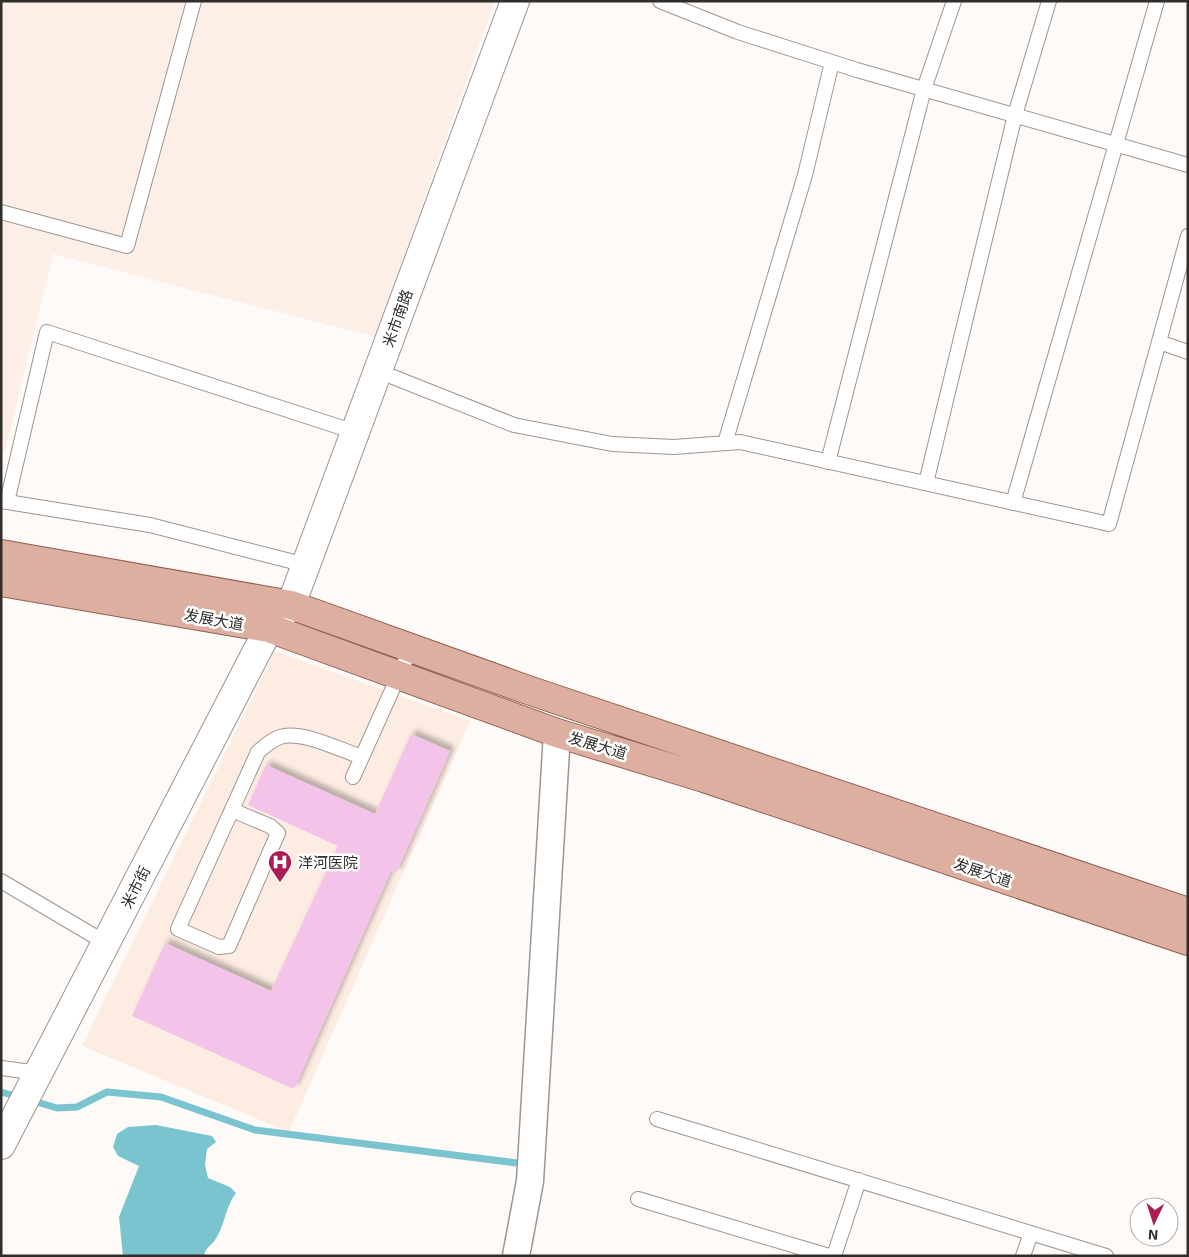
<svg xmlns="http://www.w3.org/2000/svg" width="1189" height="1257" font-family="'Exo 2','Noto Sans SC',sans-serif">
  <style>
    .industrial { fill: #fdeee8 }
    .built { fill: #fdece2 }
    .water { fill: #7ac4cf }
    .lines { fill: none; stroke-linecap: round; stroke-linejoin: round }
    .stream { stroke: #7ac4cf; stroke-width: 7 }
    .building { fill: #f3c3ea; filter: url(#shadow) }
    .lane-casing { stroke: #9e9590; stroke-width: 16 }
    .street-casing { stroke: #9e9590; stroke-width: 29 }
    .secondary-casing { stroke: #9e9590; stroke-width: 30 }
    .primary-casing { stroke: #915e4f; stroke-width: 30 }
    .lane { stroke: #fff; stroke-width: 14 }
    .street { stroke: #fff; stroke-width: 26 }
    .secondary { stroke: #fff; stroke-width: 28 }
    .primary { stroke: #dcafa1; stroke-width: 28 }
    .labels { text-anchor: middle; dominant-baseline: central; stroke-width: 5; stroke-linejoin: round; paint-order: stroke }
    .street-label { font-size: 15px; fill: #312d2b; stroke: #fff }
    .poi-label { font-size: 15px; fill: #312d2b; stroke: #fff; text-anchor: start }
  </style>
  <defs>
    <filter id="shadow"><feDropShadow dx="4.5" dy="-4.5" stdDeviation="2.5" flood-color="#0004"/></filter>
  </defs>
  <rect width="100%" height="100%" fill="#fefaf8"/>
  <path class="industrial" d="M1 1H495L375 337 53 254 5 452 1 451Z"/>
  <path class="built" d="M275 651 470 721 289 1132 82 1046Z"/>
  <path class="water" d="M156 1125 212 1136 216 1142 207 1149 205 1165 208 1178 230 1187 236 1193C225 1207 225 1226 215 1240 211 1246 205 1248 204 1256H123L119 1217 139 1166 118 1156 113 1147 117 1134 128 1127Z"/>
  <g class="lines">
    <path class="stream" d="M1 1092 19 1097
      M30 1100 57 1108 77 1107 107 1092 161 1097 255 1130 517 1163"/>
  </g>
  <path class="building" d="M411 734 450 751 396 873 391 871 294 1089 132 1016 165 943 271 991 338 846 248 805 266 765 375 814Z"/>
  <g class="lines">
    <g class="lane-casing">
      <path id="lane" d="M660 1 738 32 857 70 1188 165
        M1 212 127 246 194 1
        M1159 342 1188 352
        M378 371 514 425 612 444 674 447 740 442 1109 524 1188 236
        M725 443 805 175 832 62
        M828 462 924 89 954 1
        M926 483 1015 115 1049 1
        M1 501 150 525 306 565
        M7 502 47 332 355 432
        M1013 503 1157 1
        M353 777 411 648
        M232 810 270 826 278 833 229 946 219 947 178 929 258 752C265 746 271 740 280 737 302 730 340 750 362 757
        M1 881 106 943
        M1 1068 39 1073
        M657 1119 1106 1256
        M638 1199 829 1256
        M834 1256 859 1180
        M1023 1256 1031 1233"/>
    </g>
    <g class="street-casing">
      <path id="street" d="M516 1256 530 1181 557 733"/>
    </g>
    <g class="secondary-casing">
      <path id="secondary" d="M1 1145 269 628 291 605 515 1"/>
    </g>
    <g class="primary-casing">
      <path id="primary" d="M1 554 291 605 528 690 1188 912
        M1 582 269 628 557 733 704 778 1188 941"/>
    </g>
    <use href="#lane" class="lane"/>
    <use href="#street" class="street"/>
    <use href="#secondary" class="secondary"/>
    <use href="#primary" class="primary"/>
  </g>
  <defs>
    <g id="hospital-pin" transform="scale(1.25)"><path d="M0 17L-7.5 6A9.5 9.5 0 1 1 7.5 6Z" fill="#ac1b52" stroke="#fff"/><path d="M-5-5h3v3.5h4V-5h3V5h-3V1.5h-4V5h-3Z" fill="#fff"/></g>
  </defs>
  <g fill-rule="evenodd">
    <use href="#hospital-pin" x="280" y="862"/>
  </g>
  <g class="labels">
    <g class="street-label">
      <text transform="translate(397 318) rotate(-70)">米市南路</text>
      <text transform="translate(214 619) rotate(10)">发展大道</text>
      <text transform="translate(598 745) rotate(17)">发展大道</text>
      <text transform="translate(983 872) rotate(19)">发展大道</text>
      <text transform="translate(135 887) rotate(-63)">米市街</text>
    </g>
    <g class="poi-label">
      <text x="298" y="862">洋河医院</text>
    </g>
  </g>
  <rect width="1189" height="1257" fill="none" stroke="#312d2b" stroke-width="5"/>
  <g transform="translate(1154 1222) rotate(184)"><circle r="24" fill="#ffffff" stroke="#adabaa"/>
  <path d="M0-4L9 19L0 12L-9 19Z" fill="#ac1b52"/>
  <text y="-8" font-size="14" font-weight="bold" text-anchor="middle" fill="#312d2b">N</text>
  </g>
</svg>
